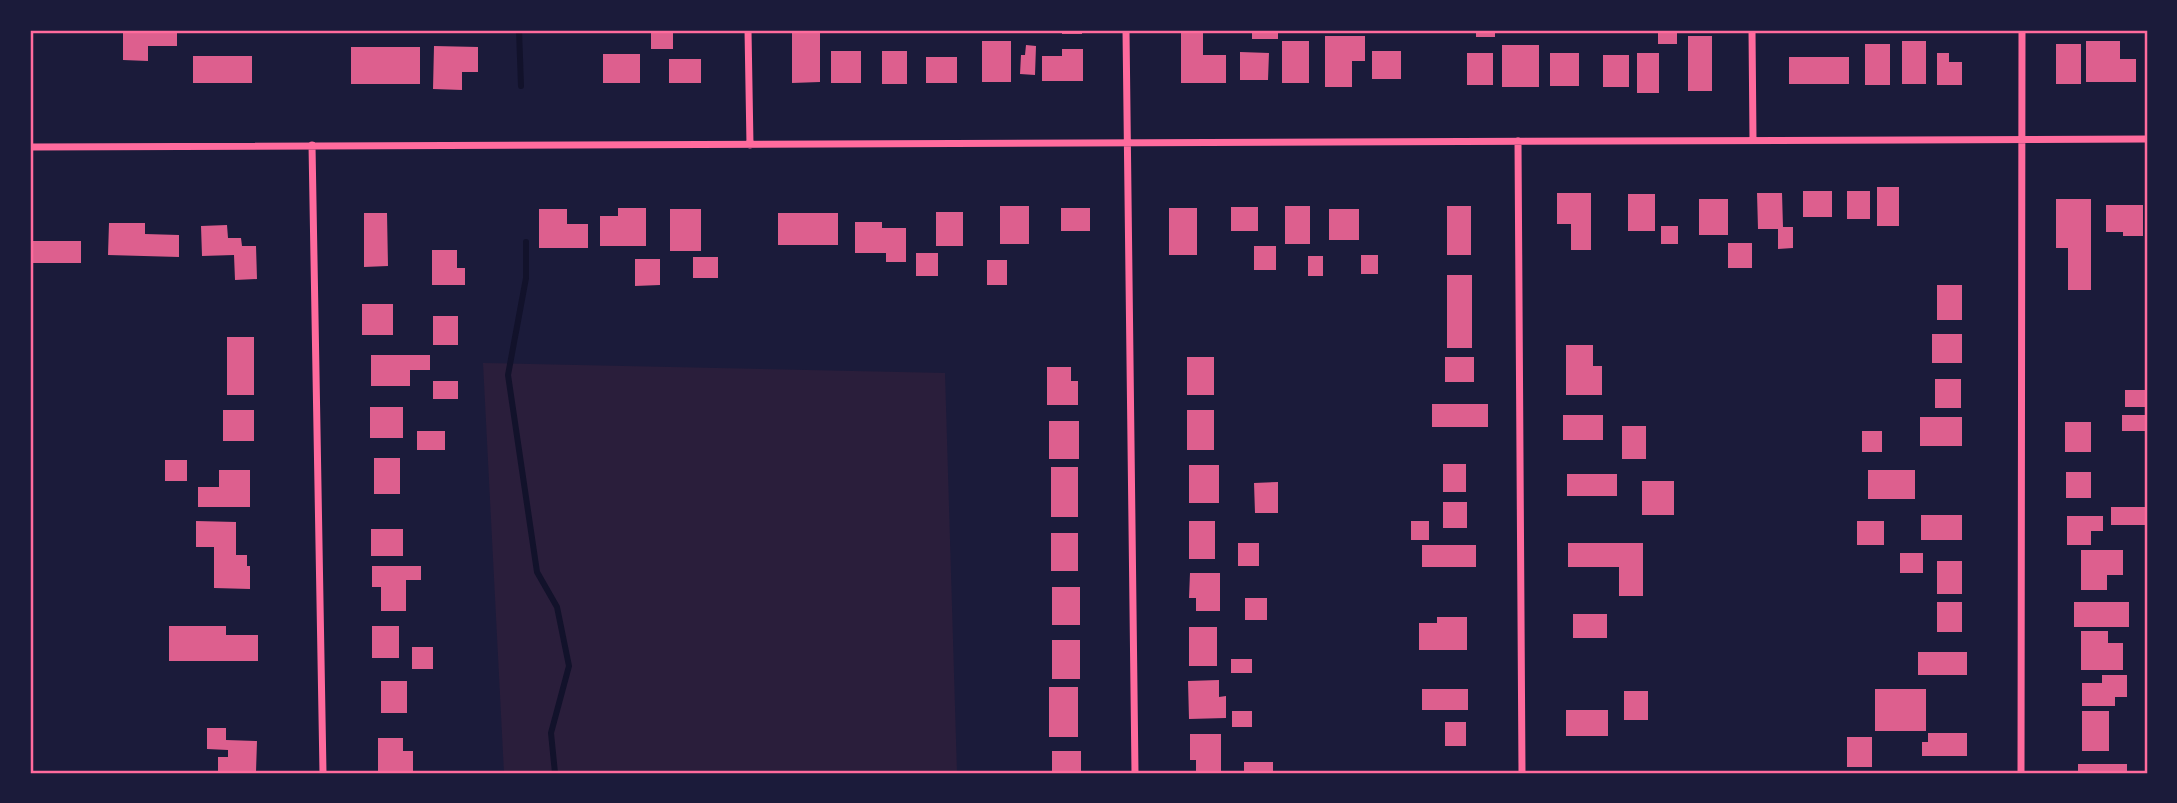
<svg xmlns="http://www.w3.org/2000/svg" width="2177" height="803" font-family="'IBM Plex Sans',sans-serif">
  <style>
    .green { fill: #2a1e3b }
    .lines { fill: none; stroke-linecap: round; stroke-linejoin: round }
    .stream { stroke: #12122b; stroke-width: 6 }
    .building { fill: #dd5f8e }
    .minor { stroke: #ff6b9d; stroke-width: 7 }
    .neatline { fill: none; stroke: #ff6b9d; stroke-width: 2.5 }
  </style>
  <rect width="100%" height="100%" fill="#1b1b3a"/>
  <path class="green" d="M483 363 945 373 957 773H504Z"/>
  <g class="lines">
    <path class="stream" d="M519 30 521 86
      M526 242V278L508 375 537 572 557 607 569 666 551 733 555 773"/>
  </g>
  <path class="building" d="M123 30H177V46H148V61L123 60Z
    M651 30H673V49H651Z
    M792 30H820V82L792 83Z
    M1062 30H1082V34H1062Z
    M1181 30H1203V55H1226V83H1181Z
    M1252 30H1278V39H1252Z
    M1476 30H1495V37H1476Z
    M1658 30H1677V44H1658Z
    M1325 36H1365V61H1352V87H1325Z
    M1688 36H1712V91H1688Z
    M982 41H1011V82H982Z
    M1282 41H1309V83H1282Z
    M1902 41H1926V84H1902Z
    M2086 41H2120V59H2136V82H2086Z
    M1865 44H1890V85H1865Z
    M2056 44H2081V84H2056Z
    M1026 45 1036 46 1035 75 1020 74 1021 55H1025Z
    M1502 45H1539V87H1502Z
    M434 46 478 47V72H462V90L433 89Z
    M351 47H420V84H351Z
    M1062 49H1083V81H1042V56H1062Z
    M831 51H861V83H831Z
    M882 51H907V84H882Z
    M1372 51H1401V79H1372Z
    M1240 52 1269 53 1268 80H1240Z
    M1467 53H1493V85H1467Z
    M1550 53H1579V86H1550Z
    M1637 53H1659V93H1637Z
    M1937 53H1949V62H1962V85H1937Z
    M603 54H640V83H603Z
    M1603 55H1629V87H1603Z
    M193 56H252V83H193Z
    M926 57H957V83H926Z
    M1789 57H1849V84H1789Z
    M669 59H701V83H669Z
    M1877 187H1899V226H1877Z
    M1803 191H1832V217H1803Z
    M1847 191H1870V219H1847Z
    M1557 193H1591V250H1571V224H1557Z
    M1757 193H1782L1783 227H1793V248L1778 249V229H1758Z
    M1628 194H1655V231H1628Z
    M1699 199H1728V235H1699Z
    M2056 199H2091V290H2068V248H2056Z
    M2106 205H2143V236H2123V232H2106Z
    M1000 206H1029V244H1000Z
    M1285 206H1310V244H1285Z
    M1447 206H1471V255H1447Z
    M1231 207H1258V231H1231Z
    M618 208H646V246H600V216H618Z
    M1061 208H1090V231H1061Z
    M1169 208H1197V255H1169Z
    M539 209H567V224H588V248H539Z
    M670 209H701V251H670Z
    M1329 209H1359V240H1329Z
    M936 212H963V246H936Z
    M364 213H387L388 266 364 267Z
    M778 213H838V245H778Z
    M855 222H882V228H906V262H886V253H855Z
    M109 223H145V234L179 235V257L108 255Z
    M227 225 228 238H241L242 246H256L257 279 235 280 234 255 202 256 201 226Z
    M1661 226H1678V244H1661Z
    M30 241H81V263H30Z
    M1728 243H1752V268H1728Z
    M1254 246H1276V270H1254Z
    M432 250H457V268H465V285H432Z
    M916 253H938V276H916Z
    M1361 255H1378V274H1361Z
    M1308 256H1323V276H1308Z
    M693 257H718V278H693Z
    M635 259H660V285L635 286Z
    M987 260H1007V285H987Z
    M1447 275H1472V348H1447Z
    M1937 285H1962V320H1937Z
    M362 304H393V335H362Z
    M433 316H458V345H433Z
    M1932 334H1962V363H1932Z
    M227 337H254V395H227Z
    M1566 345H1593V366H1602V395H1566Z
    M371 355H430V370H410V386H371Z
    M1187 357H1214V395H1187Z
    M1445 357H1474V382H1445Z
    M1047 367H1071V381H1078V405H1047Z
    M1935 379H1961V408H1935Z
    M433 381H458V399H433Z
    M2125 390H2147V407H2125Z
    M1432 404H1488V427H1432Z
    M370 407H403V438H370Z
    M223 410H254V441H223Z
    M1187 410H1214V450H1187Z
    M1563 415H1603V440H1563Z
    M2122 415H2147V431H2122Z
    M1920 417H1962V446H1920Z
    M1049 421H1079V459H1049Z
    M2065 422H2091V452H2065Z
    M1622 426H1646V459H1622Z
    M417 431H445V450H417Z
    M1862 431H1882V452H1862Z
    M374 458H400V494H374Z
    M165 460H187V481H165Z
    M1443 464H1466V492H1443Z
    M1189 465H1219V503H1189Z
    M1051 467H1078V517H1051Z
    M219 470H250V507H198V487H219Z
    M1868 470H1915V499H1868Z
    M2066 472H2091V498H2066Z
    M1567 474H1617V496H1567Z
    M1642 481H1674V515H1642Z
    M1278 482V513H1255L1254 483Z
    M1443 502H1467V528H1443Z
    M2111 507H2146V525H2111Z
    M1921 515H1962V540H1921Z
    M2067 516H2103V531H2091V545H2067Z
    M196 521 236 522V555H247V566H250V589L214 588V547H196Z
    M1189 521H1215V559H1189Z
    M1411 521H1429V540H1411Z
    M1857 521H1884V545H1857Z
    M371 529H403V556H371Z
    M1051 533H1078V571H1051Z
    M1238 543H1259V566H1238Z
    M1568 543H1643V596H1619V567H1568Z
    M1422 545H1476V567H1422Z
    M2081 550H2123V575H2107V590H2081Z
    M1900 553H1923V573H1900Z
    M1937 561H1962V594H1937Z
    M372 566H421V580H406V611H381V587H372Z
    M1190 573H1220V611H1196V598H1189Z
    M1052 587H1080V625H1052Z
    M1245 598H1267V620H1245Z
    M1937 602H1962V632H1937Z
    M2074 602H2129V627H2074Z
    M1573 614H1607V638H1573Z
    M1437 617H1467V650H1419V623H1437Z
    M169 626H226V635H258V661H169Z
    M372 626H399V658H372Z
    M1189 627H1217V666H1189Z
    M2081 631H2108V643H2123V670H2081Z
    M1052 640H1080V679H1052Z
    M412 647H433V669H412Z
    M1918 652H1967V675H1918Z
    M1231 659H1252V673H1231Z
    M2102 675H2127V697H2115V706H2082V683H2102Z
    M1219 680V697L1226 696V718L1189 719 1188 681Z
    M381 681H407V713H381Z
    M1049 687H1078V737H1049Z
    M1422 689H1468V710H1422Z
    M1875 689H1926V731H1875Z
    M1624 691H1648V720H1624Z
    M1566 710H1608V736H1566Z
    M1232 711H1252V727H1232Z
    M2082 711H2109V751H2082Z
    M1445 722H1466V746H1445Z
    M207 728H226V740L257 741 256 772 218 771V757H228V750L207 749Z
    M1928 733H1967V756H1922V742H1928Z
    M1190 734H1221V772H1196V760H1190Z
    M1847 737H1872V767H1847Z
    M378 738H403V751H413V771H378Z
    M1052 751H1081V773H1052Z
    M1244 762H1273V773H1244Z
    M2078 764H2127V773H2078Z"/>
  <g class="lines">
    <path class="minor" d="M748 30 750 145
      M1126 30 1135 773
      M1752 30 1753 140
      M1518 141 1522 773
      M312 145 323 773
      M30 147 2147 139
      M2021 773 2022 30"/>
  </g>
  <rect width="2177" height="803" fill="none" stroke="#1b1b3a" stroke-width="63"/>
  <rect x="32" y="32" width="2114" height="740" class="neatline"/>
</svg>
